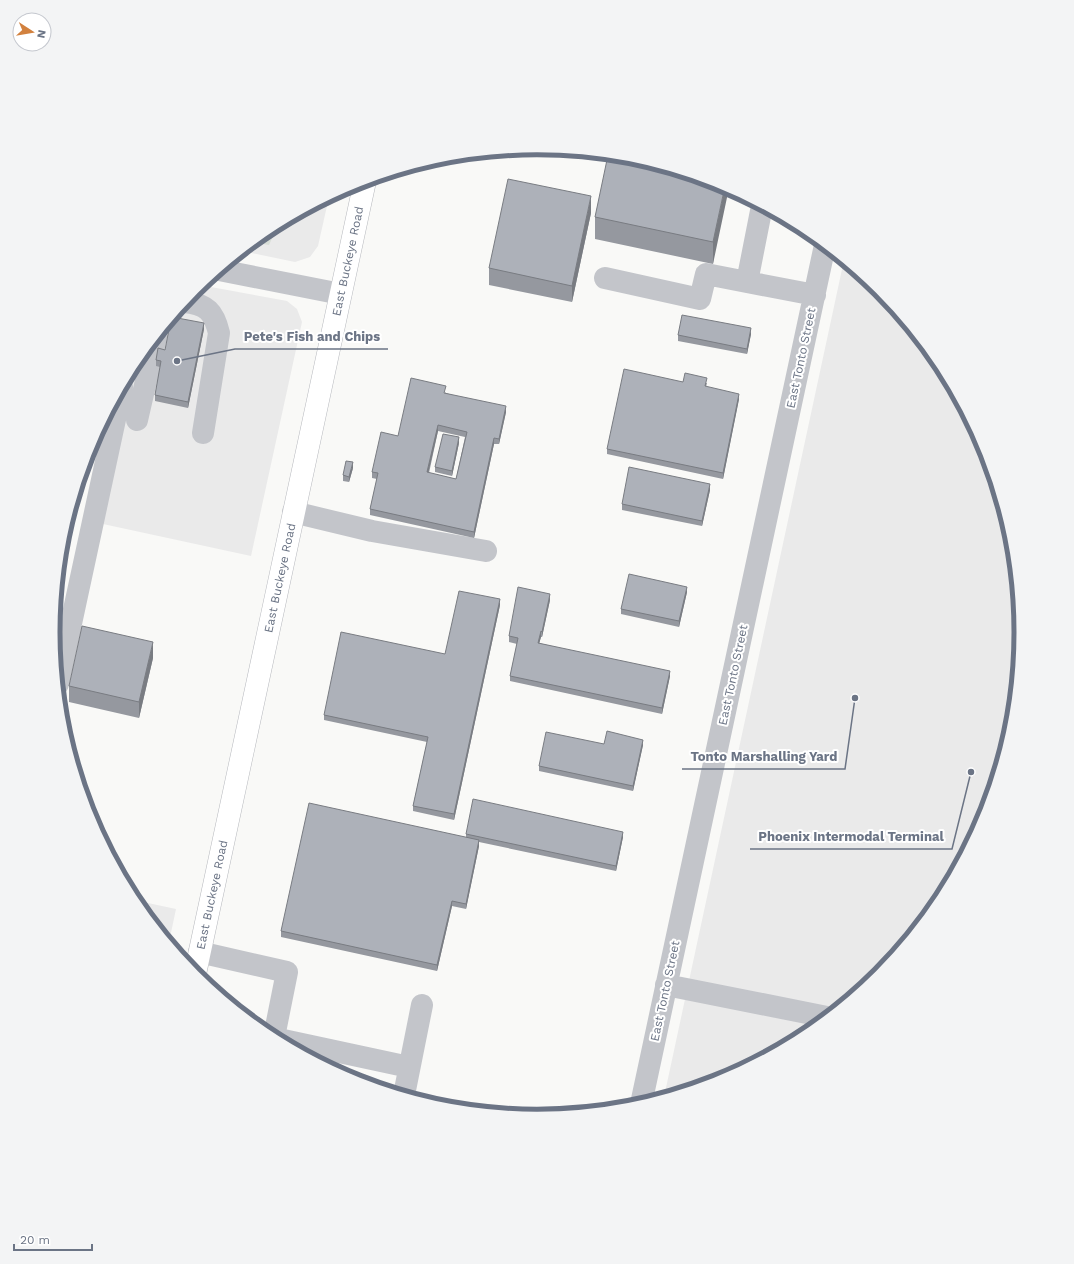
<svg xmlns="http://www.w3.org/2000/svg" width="1074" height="1264" font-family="'Work Sans',sans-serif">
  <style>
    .built { fill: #eaeaea }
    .green { fill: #d8ded7 }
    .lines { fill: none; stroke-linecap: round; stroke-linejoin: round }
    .major-casing { stroke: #b7b9be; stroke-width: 23 }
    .minor { stroke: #c3c5ca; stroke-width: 22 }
    .major { stroke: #fff; stroke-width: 22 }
    .wall { fill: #95989f; fill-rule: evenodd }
    .shaded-wall { fill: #797c82 }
    .building { fill: #adb1b9; stroke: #797c82; fill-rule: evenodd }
    .labels { text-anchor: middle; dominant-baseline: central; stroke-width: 4; stroke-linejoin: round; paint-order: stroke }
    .street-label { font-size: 12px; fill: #6b7485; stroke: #fff }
    .rim { fill: none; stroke: #6b7485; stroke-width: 5 }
    .leader { fill: none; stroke: #6b7485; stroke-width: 1.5 }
    .callout-dot { fill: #6b7485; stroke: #fff; stroke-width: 1.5 }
    .callout-label { font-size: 13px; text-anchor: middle; font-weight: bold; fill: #6b7485; stroke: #fff; stroke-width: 4; stroke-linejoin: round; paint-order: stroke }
  </style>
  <rect width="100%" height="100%" fill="#f9f9f7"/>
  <path class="built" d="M329 197 318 246 310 257 295 262 242 251 268 229Z
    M844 260 879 290 940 363 984 447 1012 538 1021 632 1012 727 984 817 939 901 879 974 806 1035 722 1079 664 1097Z
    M200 285 287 301 297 309 302 322 251 556 103 524 138 359 195 290Z
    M134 900 176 909 169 942 134 901Z"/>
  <path class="green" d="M279 223 269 245 253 242 268 229Z"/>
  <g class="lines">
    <g class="major-casing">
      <g id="major">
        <path id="s1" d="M195 974 365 181"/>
      </g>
    </g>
    <path class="minor" d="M762 206 747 282 815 295
      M219 270 341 294
      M605 278 700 299 706 274 747 282
      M184 302C207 304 214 312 219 333L203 433
      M137 420 156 337
      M293 512 372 531 486 551
      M58 684 122 387
      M199 952 287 972 274 1037
      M666 985 827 1017
      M274 1038 409 1067
      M404 1095 422 1005
      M641 1104 825 245"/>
    <use href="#major" class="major"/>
  </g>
  <path class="wall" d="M722 185 713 264 595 239V217Z
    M591 213 572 302 489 285V268Z
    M204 329 188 408 155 401V395L160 367 156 366V360L165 350Z
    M751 334 747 354 678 341V335Z
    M683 382 707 383 706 387 739 399 723 479 607 454V449Z
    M446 392V393L506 412 499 444H494L474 538 370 515V509L377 479 372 478V472ZM438 431 465 437 456 479 429 473Z
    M459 443 452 476 435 472V467Z
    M353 468 349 482 343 481V475Z
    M710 490 702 526 622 510V504Z
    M687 592 679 627 621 614V609Z
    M550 600 542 637H541L539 643 670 676 662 714 510 681V676L517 644 509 642V636Z
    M500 605 454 820 413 811V806L427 742 324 720V715L445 654Z
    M153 658 139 718 69 702V686Z
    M604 744 643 745 633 791 539 771V766Z
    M466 834 623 837 616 871 479 842V846L466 909 452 906 437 971 281 937V931L466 837Z"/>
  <path class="shaded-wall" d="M725 186 729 188 713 264V242Z
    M591 196V213L572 302V286Z
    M204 323V329L188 408V402Z
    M751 328V334L747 354V349Z
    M739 394V399L723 479V473Z
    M506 406V412L499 444V439Z
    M438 425V431L427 478V472Z
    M459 437V443L452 476V471Z
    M494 438V444L474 538V532Z
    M353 462V468L349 482V477Z
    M710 484V490L702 526V521Z
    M687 587V592L679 627V621Z
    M550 594V600L542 637V632Z
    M500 599V605L454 820V814Z
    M541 631V637L538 648V643Z
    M153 642V658L139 718V702Z
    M670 671V676L662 714V708Z
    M643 740V745L633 791V786Z
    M623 832V837L616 871V866Z
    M479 840V846L466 909V904Z
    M452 901V906L437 971V965Z"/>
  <path class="building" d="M608 155 632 157 722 185 725 186 713 242 595 217Z
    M508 179 591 196 572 286 489 268Z
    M682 315 751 328 747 349 678 335Z
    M172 317 204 323 188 402 155 395 161 361 156 360 158 348 165 350 171 319Z
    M624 369 683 382 685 373 707 378 705 386 739 394 723 473 607 449Z
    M411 378 446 386 444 393 506 406 499 439 494 438 474 532 370 509 378 473 372 472 381 432 398 436ZM438 425 467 432 456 479 427 472Z
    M443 434 459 437 452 471 435 467Z
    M346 461 353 462 349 477 343 475Z
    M629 467 710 484 702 521 622 504Z
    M629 574 687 587 679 621 621 609Z
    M518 587 550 594 542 632 541 631 538 643 670 671 662 708 510 676 518 638 509 636Z
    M459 591 500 599 454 814 413 806 428 737 324 715 341 632 445 654Z
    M82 626 153 642 139 702 69 686Z
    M607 731 643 740 633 786 539 766 546 732 604 744Z
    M473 799 623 832 616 866 466 834Z
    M309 803 479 840 466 904 452 901 437 965 281 931Z"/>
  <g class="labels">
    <g class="street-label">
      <text stroke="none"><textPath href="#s1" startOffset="729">East Buckeye Road</textPath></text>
      <text transform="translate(801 358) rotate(-78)">East Tonto Street</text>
      <text stroke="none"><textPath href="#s1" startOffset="405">East Buckeye Road</textPath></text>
      <text transform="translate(733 675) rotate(-78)">East Tonto Street</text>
      <text stroke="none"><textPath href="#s1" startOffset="81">East Buckeye Road</textPath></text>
      <text transform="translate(665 991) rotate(-78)">East Tonto Street</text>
    </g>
  </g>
  <path d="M0 0H1074V1264H0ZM60 632a477 477 0 1 1 954 0a477 477 0 1 1-954 0Z" fill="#f3f4f5" fill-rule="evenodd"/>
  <path class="rim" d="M60 632a477 477 0 1 1 954 0a477 477 0 1 1-954 0Z"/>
  <path class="leader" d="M177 361L235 349H388M855 698L845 769H682M971 772L952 849H750"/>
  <g class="callout-dot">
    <circle cx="177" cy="361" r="4"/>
    <circle cx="855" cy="698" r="4"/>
    <circle cx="971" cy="772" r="4"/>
  </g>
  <g class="callout-label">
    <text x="312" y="341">Pete's Fish and Chips</text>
    <text x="764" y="761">Tonto Marshalling Yard</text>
    <text x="851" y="841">Phoenix Intermodal Terminal</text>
  </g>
  <g transform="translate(32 32) rotate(102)"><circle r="19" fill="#ffffff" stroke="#c4c7ce"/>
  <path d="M0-3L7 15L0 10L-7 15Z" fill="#d2813e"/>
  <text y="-6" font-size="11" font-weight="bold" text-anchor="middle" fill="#6b7485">N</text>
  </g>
  <path d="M14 1244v6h78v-6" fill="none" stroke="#6b7485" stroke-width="2"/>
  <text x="20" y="1244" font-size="12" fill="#6b7485" stroke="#ffffff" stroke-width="3" paint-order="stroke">20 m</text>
</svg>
